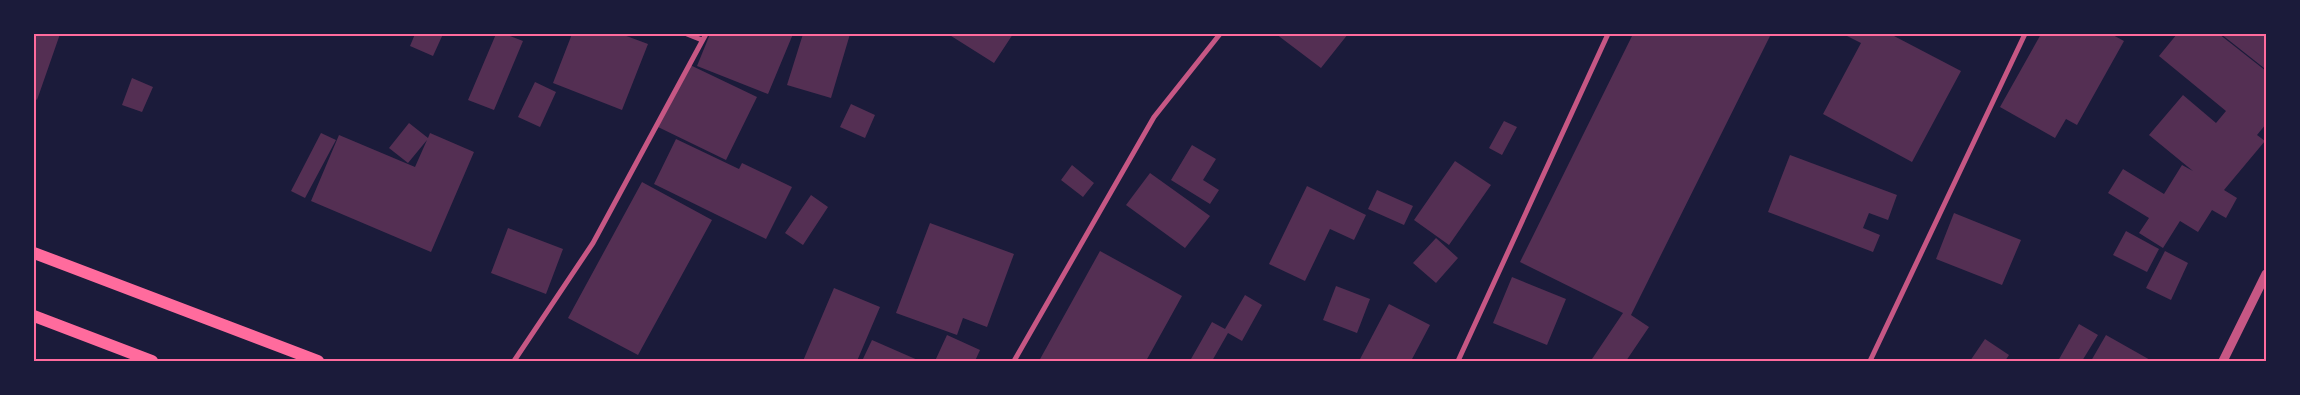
<svg xmlns="http://www.w3.org/2000/svg" width="2300" height="395" font-family="Arial,sans-serif">
  <style>
    .building { fill: #542f53 }
    .lines { fill: none; stroke-linecap: round; stroke-linejoin: round }
    .minor { stroke: #c65784; stroke-width: 5 }
    .tertiary { stroke: #c65784; stroke-width: 9 }
    .primary { stroke: #ff6b9d; stroke-width: 12 }
    .neatline { fill: none; stroke: #ff6b9d; stroke-width: 2 }
  </style>
  <rect width="100%" height="100%" fill="#1b1b3a"/>
  <path class="building" d="M34 34H60L37 100 34 98Z
    M415 34H443L433 56 410 46Z
    M496 34H505L523 41 494 110 468 100Z
    M572 34H621L648 44 622 110 553 83Z
    M710 34H793L768 94 697 66Z
    M803 34H850L831 98 787 85Z
    M948 34H1013L994 63Z
    M1276 34H1348L1321 68Z
    M1633 34H1771L1631 315 1649 327 1626 361H1596L1592 359 1623 313 1520 262Z
    M1843 34H1895L1894 36 1961 71 1912 162 1823 114 1861 43Z
    M2041 34H2111L2124 41 2077 125 2066 119 2055 138 2000 107Z
    M2177 34H2219L2266 71V124L2257 135 2265 141 2224 190 2237 198 2226 218 2212 210 2198 232 2180 221 2163 248 2139 233 2149 218 2108 193 2123 169 2164 194 2182 165 2193 171 2149 135 2183 95 2216 123 2226 111 2159 56Z
    M2221 34H2266V64L2264 68Z
    M688 64 757 97 726 160 658 127Z
    M132 78 153 87 142 112 122 105Z
    M535 82 556 92 540 127 518 117Z
    M851 104 875 115 865 138 840 127Z
    M1504 121 1517 127 1502 155 1489 148Z
    M409 123 428 138 430 133 474 152 431 252 311 201 339 135 415 167 427 140 408 163 389 148Z
    M321 133 336 140 305 198 291 191Z
    M676 139 739 169 742 163 792 187 766 239 654 184Z
    M1192 145 1216 159 1203 180 1219 190 1210 204 1171 180Z
    M1790 155 1897 195 1888 220 1869 213 1863 228 1880 235 1873 252 1768 212Z
    M1455 161 1491 185 1449 245 1414 220Z
    M1072 165 1094 183 1083 197 1061 180Z
    M1150 173 1210 216 1185 248 1126 205Z
    M642 182 712 220 638 355 568 318Z
    M1307 186 1366 215 1354 240 1330 229 1305 281 1269 264Z
    M1377 190 1413 206 1404 225 1368 209Z
    M811 195 828 207 803 245 785 233Z
    M1954 213 2021 240 2002 285 1936 259Z
    M930 223 1014 254 987 327 963 318 957 335 896 313Z
    M508 228 563 249 546 294 491 273Z
    M2126 231 2159 249 2147 272 2113 255Z
    M1436 238 1458 258 1436 283 1413 263Z
    M1100 251 1182 296 1146 361H1039Z
    M2165 251 2188 263 2171 300 2146 288Z
    M1512 277 1566 299 1547 345 1493 323Z
    M1336 286 1370 299 1357 333 1323 320Z
    M834 288 880 307 857 361H803Z
    M1245 295 1262 305 1242 341 1228 333 1212 361H1195L1191 359 1212 322 1225 329Z
    M1389 304 1430 325 1411 361H1359Z
    M2079 324 2098 335 2082 361H2058Z
    M947 335 980 350 975 361H935Z
    M2106 335 2152 361H2091Z
    M1985 339 2009 355 2005 361H1970Z
    M872 340 920 361H862Z"/>
  <g class="lines">
    <path class="minor" d="M687 34 702 40
      M514 361 593 243 706 34
      M1014 361 1154 117 1220 34
      M1458 361 1608 34
      M1870 361 2025 34"/>
    <path class="tertiary" d="M2223 361 2266 274"/>
    <path class="primary" d="M34 253 318 361
      M34 316 152 361"/>
  </g>
  <rect width="2300" height="395" fill="none" stroke="#1b1b3a" stroke-width="70"/>
  <rect x="35" y="35" width="2230" height="325" class="neatline"/>
</svg>
